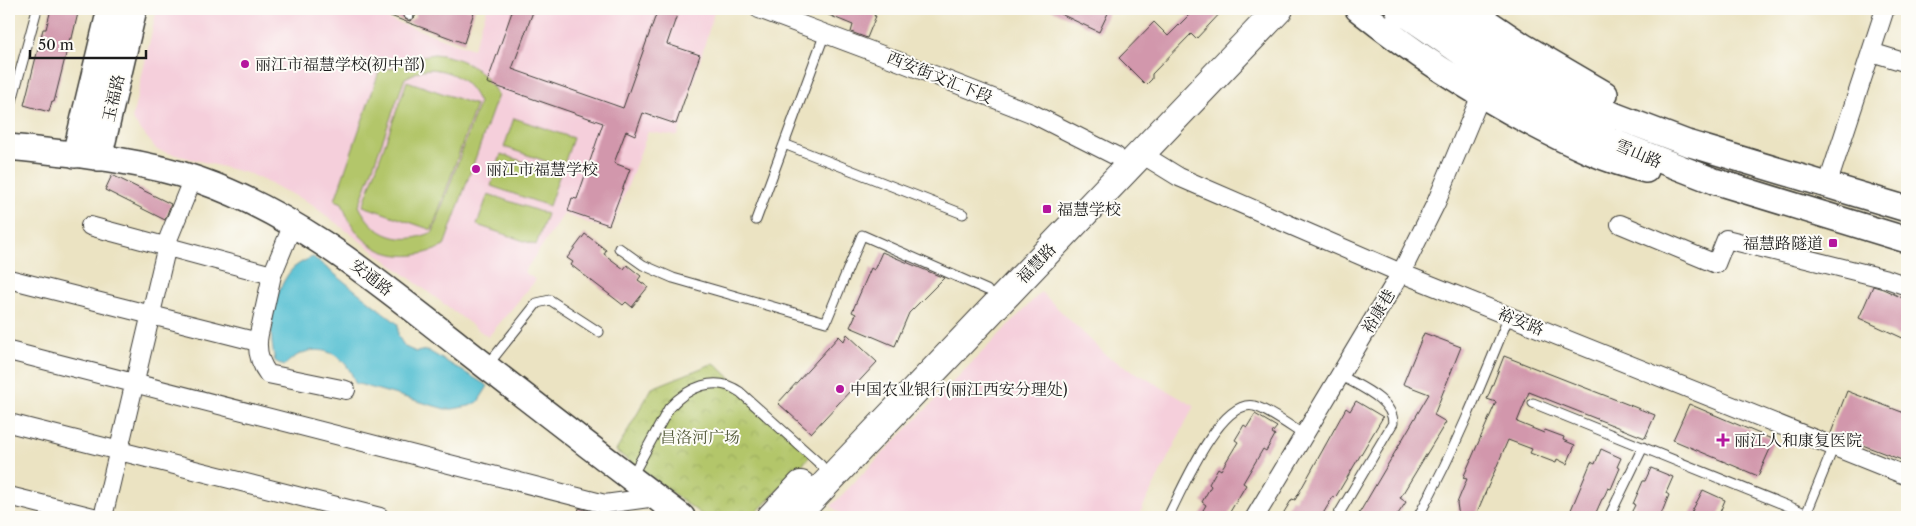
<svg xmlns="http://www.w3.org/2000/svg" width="1916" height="526" font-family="'Libre Caslon Text','Noto Serif SC',serif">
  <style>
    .built { fill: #f5cfdb }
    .green { fill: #b3c66a; stroke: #687143; fill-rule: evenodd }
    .park { fill: url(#park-crowns); stroke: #687143 }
    .water { fill: #55bfd2; stroke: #386e77 }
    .building { fill: #d297ac }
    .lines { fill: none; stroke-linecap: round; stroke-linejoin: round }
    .lane-casing { stroke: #3b3a35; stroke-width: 11 }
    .street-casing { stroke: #3b3a35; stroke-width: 20 }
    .secondary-casing { stroke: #3b3a35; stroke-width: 28 }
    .primary-casing { stroke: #3b3a35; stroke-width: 30 }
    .lane { stroke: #fff; stroke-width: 9 }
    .street { stroke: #fff; stroke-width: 18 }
    .secondary { stroke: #fff; stroke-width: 25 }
    .primary { stroke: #fff; stroke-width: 28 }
    .poi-dot { fill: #b5179e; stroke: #fdfcf7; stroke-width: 2 }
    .labels { text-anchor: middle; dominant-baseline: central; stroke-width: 4; stroke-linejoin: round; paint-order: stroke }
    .poi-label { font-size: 16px; fill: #1c1c1c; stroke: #fdfcf7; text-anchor: start }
    .street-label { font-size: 16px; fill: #1c1c1c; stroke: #fdfcf7 }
    .park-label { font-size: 16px; fill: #515837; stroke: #fdfcf7 }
  </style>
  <defs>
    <pattern id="park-crowns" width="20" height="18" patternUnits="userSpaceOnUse" patternTransform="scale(1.25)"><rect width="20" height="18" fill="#b3c66a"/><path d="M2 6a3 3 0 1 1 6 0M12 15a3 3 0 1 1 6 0" fill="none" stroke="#99aa5b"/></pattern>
  </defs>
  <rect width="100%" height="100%" fill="#fdfcf7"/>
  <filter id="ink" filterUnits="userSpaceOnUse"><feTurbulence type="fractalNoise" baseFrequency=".02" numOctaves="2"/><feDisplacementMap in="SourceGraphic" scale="10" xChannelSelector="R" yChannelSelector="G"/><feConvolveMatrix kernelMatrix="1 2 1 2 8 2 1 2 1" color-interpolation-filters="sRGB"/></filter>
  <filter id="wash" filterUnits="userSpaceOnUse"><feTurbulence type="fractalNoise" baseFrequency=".0096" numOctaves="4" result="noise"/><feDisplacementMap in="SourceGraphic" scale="20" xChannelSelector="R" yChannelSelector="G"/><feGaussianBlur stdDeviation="1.12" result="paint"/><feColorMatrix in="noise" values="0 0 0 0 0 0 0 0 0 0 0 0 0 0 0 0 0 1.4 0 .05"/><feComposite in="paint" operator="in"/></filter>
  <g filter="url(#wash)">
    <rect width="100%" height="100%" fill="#ebe3c2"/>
    <path class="built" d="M157 9H359L473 49 487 9H715L678 136 648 132 611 231 564 214 524 272 536 280 488 337 308 202 250 174 157 150 132 119Z
      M1041 292 1107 356 1194 406 1138 517H844L831 506Z"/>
    <path class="green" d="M434 54C463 57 483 69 498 95L444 246C399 268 357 251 342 203L335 200 381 66 391 69 411 58ZM431 69C454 71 470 82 479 103L433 232C402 246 374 237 359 206L405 78 422 70Z
      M407 81 476 105 432 230 363 206Z
      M514 118 573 138 563 167 504 147Z
      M501 154 560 174 549 206 491 186Z
      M488 194 547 214 536 245 477 225Z"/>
    <path class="park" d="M714 363 812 454 752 517H705L616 451 652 388Z"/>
    <path class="water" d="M313 257 398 324V336L405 347 416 352 427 350 488 386 478 402 469 406 453 409H445L355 383C345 348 309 339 284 366L275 361C269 334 270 306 284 281 287 276 291 269 296 266 301 262 308 259 313 257Z"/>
    <g id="blocks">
      <path class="building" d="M51 9H79L72 38H70L54 102 52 101 49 112 24 105 43 29H46Z
        M375 9H404L403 17 405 19 410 21 415 17 417 9H475L464 43 374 10Z
        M513 9H534L512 69 623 108 658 9H679L667 44 700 55 676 124 643 113 635 135 626 131 614 163 630 169 609 225 568 211 572 198 577 199 603 123 487 83Z
        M814 9H877L874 16H876L867 38 851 32 853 25Z
        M1050 9H1110L1099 32Z
        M1195 9H1224L1196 39 1191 34 1152 74V79L1146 85 1119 58 1154 22 1168 36Z
        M112 175 171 204 165 220 105 190Z
        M585 234 606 250 604 254 624 269 627 265 641 276 638 280 648 287 632 307 626 302 623 305 571 265 573 262 567 258Z
        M882 252 944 278 909 313 895 346 850 327 856 314 852 312 871 268 874 270Z
        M1873 286 1883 289 1907 300V340L1859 318Z
        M1424 333 1461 347 1434 415 1446 422 1400 498 1406 502 1396 517H1357L1429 394 1403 384Z
        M847 334 877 362 811 433 778 403 839 336 844 341Z
        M1504 356 1655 415 1645 438 1529 392 1517 422 1544 433 1545 430 1564 437 1563 440 1575 445 1567 464 1557 459 1556 463 1530 453 1532 449 1508 440 1475 517H1459L1457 503 1467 479 1463 478 1496 402 1487 399Z
        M1847 391 1907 414V462L1831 433Z
        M1356 401 1383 417 1335 498 1333 497 1321 517H1281L1292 499 1295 500 1346 408 1350 411Z
        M1689 404 1774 440 1758 476 1673 440Z
        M1255 414 1277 427 1272 433 1275 435 1266 451 1263 449 1243 483 1246 485 1227 517H1199L1206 505 1202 502 1211 486 1209 484 1218 468 1221 470 1238 442 1235 440 1244 425 1247 427Z
        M1601 449 1621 458 1617 467 1620 468 1611 489 1608 488 1603 499H1602L1594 517H1568L1591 462 1595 464Z
        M1651 468 1673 477 1666 493 1669 495 1660 517H1629L1635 505 1633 504 1643 481H1645Z
        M1703 490 1725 500 1718 517H1689Z
        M579 508 603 514 618 513V517H577Z"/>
    </g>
  </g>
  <g filter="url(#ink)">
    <use href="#blocks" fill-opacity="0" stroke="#3b3a35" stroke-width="1"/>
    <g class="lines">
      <g class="lane-casing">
        <path id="lane" d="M409 15 411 9
          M9 112 37 9
          M784 144 963 214
          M756 220 825 33
          M619 248 643 265 673 278 826 322 862 235 987 290
          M487 366 537 303 550 300 599 332
          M1533 403 1815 517
          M632 476 669 408C687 388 715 374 740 392L821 465
          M1168 517C1181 492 1220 398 1254 406 1265 408 1293 428 1304 435
          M1337 517 1393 423C1393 399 1358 386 1340 375
          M1418 517C1454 452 1481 385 1509 316
          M1609 517 1643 447
          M1805 517 1834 446"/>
      </g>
      <g class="street-casing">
        <path id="street" d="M759 9 898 61 1031 113 1116 156
          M1871 52 1907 63
          M1140 153 1179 177 1401 273 1907 476
          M1827 186 1885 9
          M293 224 272 275 259 334C256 349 259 362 268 374L346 390
          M1620 224 1716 264 1726 239 1887 279 1907 286
          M90 226 272 275
          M9 279 258 342
          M9 351 605 504 656 497
          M9 423 380 517
          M9 496 93 517
          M103 517 169 237 193 178
          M1255 517 1401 273 1436 203 1481 95"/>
      </g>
      <g class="secondary-casing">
        <path id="secondary" d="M1358 9C1413 53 1471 91 1533 124 1569 143 1606 161 1646 170
          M1398 9 1498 78 1579 126 1611 141 1714 181 1907 240
          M1432 9 1506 58 1561 90 1616 116 1687 143 1907 209
          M1468 9 1523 46 1605 94
          M9 147C73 154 138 159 199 180 299 215 378 282 460 346 534 404 608 461 682 517
          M75 155 110 9
          M99 158 134 9"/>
      </g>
      <g class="primary-casing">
        <path id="primary" d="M771 517 801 485
          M794 517 1279 9"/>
      </g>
      <use href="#lane" class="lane"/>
      <use href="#street" class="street"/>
      <use href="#secondary" class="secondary"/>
      <use href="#primary" class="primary"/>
    </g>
  </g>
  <g class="poi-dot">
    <circle cx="245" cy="64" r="5"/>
    <circle cx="476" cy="169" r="5"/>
    <rect x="1042" y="204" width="10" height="10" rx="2.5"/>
    <rect x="1828" y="238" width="10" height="10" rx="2.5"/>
    <circle cx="840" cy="389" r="5"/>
    <path d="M1720.5 432.5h5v5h5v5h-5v5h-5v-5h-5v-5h5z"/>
  </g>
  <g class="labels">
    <g class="poi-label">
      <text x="255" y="64">丽江市福慧学校(初中部)</text>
      <text x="486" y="169">丽江市福慧学校</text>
      <text x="1057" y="209">福慧学校</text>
      <text x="1823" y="243" text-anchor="end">福慧路隧道</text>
      <text x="850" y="389">中国农业银行(丽江西安分理处)</text>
      <text x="1734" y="440">丽江人和康复医院</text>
    </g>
    <g class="street-label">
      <text transform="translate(940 77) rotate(22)">西安街文汇下段</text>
      <text transform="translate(113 98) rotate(-77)">玉福路</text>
      <text transform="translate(1639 153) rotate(23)">雪山路</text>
      <text transform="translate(1036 263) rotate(-46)">福慧路</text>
      <text transform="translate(372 277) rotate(38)">安通路</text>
      <text transform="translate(1378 311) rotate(-59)">裕康巷</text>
      <text transform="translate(1521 321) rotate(22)">裕安路</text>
    </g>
    <g class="park-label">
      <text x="700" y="437">昌洛河广场</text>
    </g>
  </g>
  <rect width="1916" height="526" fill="none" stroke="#fdfcf7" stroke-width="30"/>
  <path d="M30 50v8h116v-8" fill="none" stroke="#1c1c1c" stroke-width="2.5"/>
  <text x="38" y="50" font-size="15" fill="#1c1c1c" stroke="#fdfcf7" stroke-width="4" paint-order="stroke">50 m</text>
</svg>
